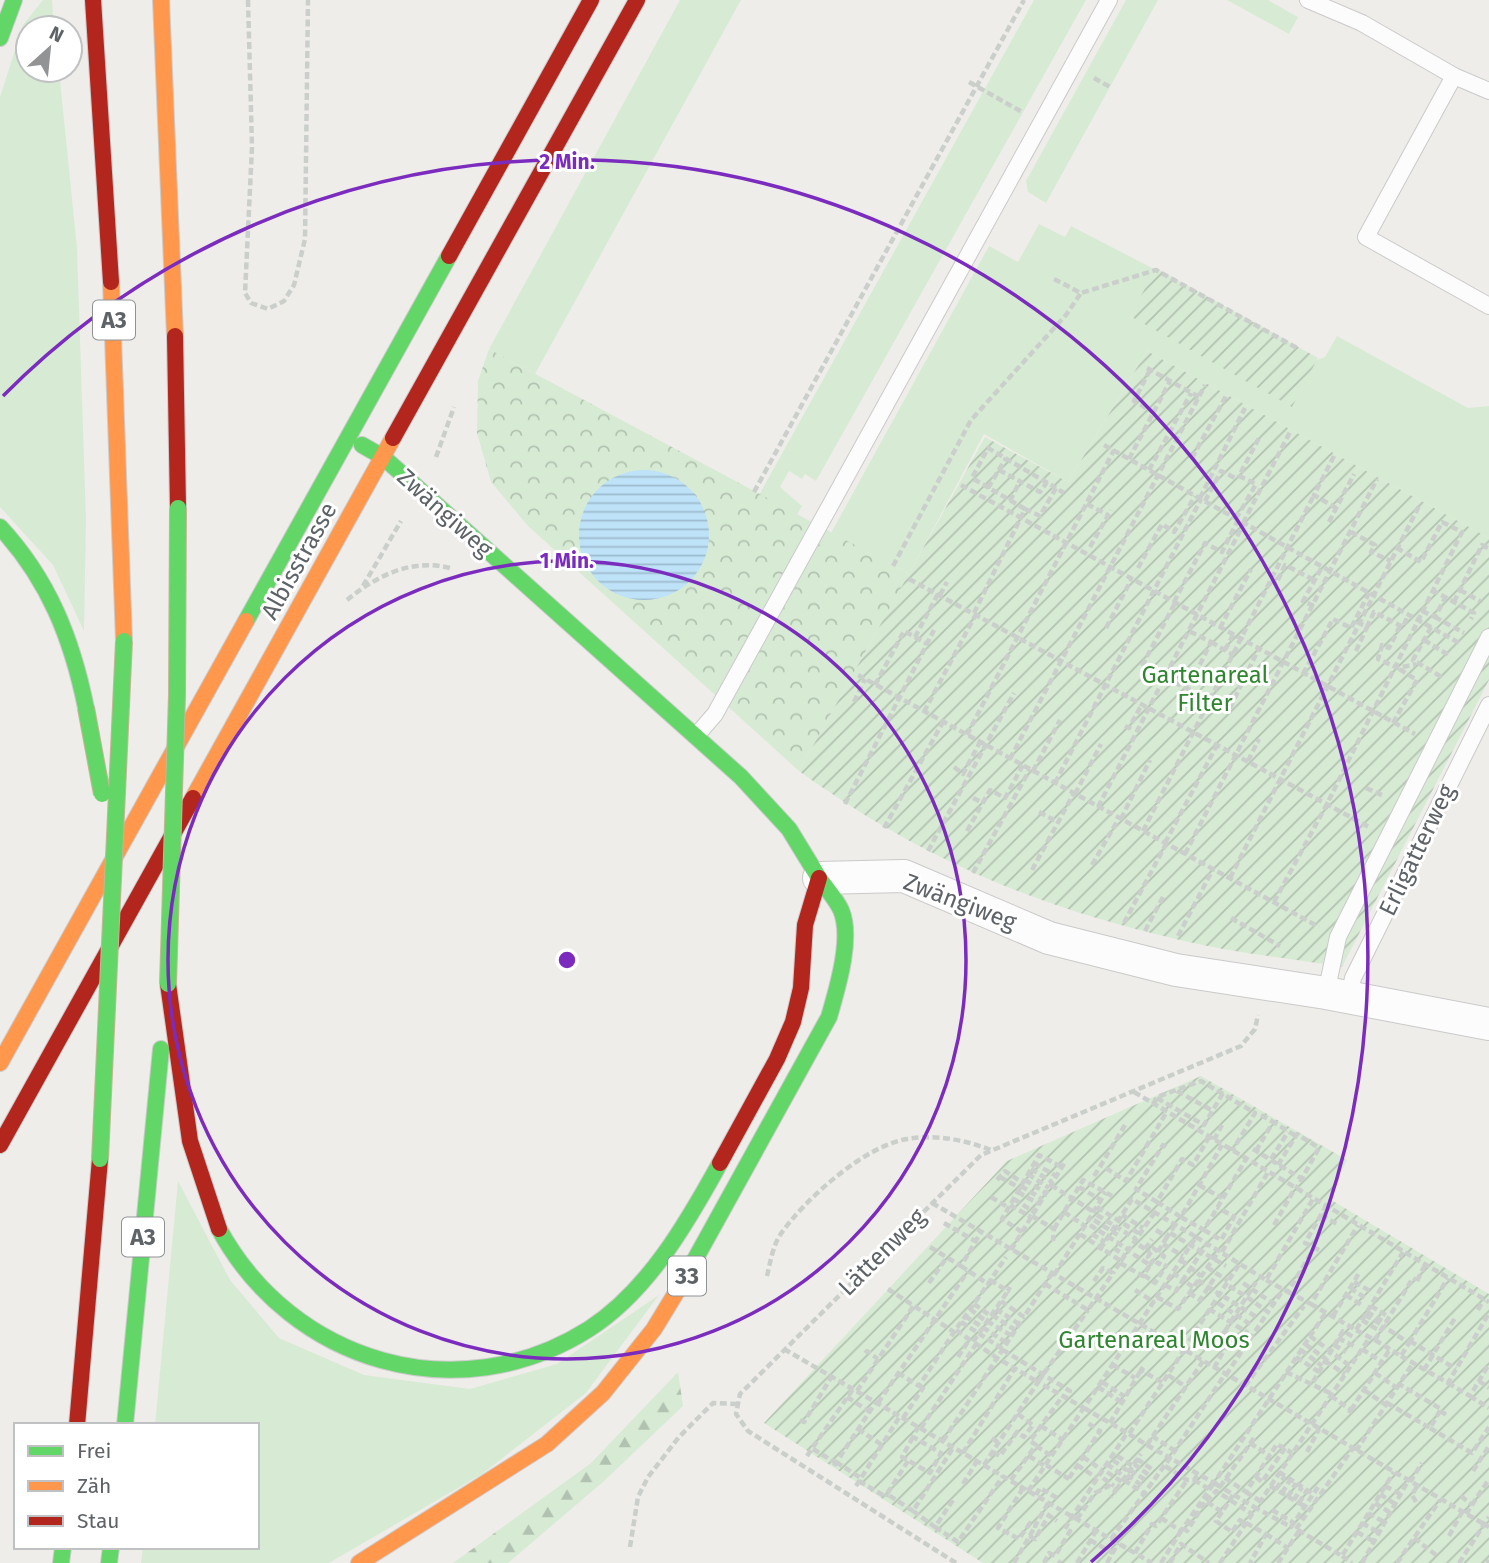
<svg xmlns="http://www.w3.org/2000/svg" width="1489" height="1563" font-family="'Fira Sans',sans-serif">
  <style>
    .grass { fill: #d7ebd4 }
    .forest { fill: url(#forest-firs) }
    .park { fill: url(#park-crowns) }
    .garden { fill: url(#garden-furrows) }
    .water { fill: url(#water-rules) }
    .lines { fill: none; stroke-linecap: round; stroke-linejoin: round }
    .lane-casing { stroke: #cacaca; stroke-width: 18 }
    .street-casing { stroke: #cacaca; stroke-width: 34 }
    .fast-casing { stroke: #cbcbcb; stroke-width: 18 }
    .slow-casing { stroke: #cbcbcb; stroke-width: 18 }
    .jam-casing { stroke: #cbcbcb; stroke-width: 18 }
    .path { stroke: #cacfcb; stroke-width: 4.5; stroke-dasharray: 7 3.5; stroke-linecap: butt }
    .lane { stroke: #fdfcfc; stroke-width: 16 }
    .street { stroke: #fdfcfc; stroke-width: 32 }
    .fast { stroke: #63d668; stroke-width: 16 }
    .slow { stroke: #ff974d; stroke-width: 16 }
    .jam { stroke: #b3261e; stroke-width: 16 }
    .fast-bridge-casing { stroke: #c7b695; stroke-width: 18; stroke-linecap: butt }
    .fast-bridge { stroke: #63d668; stroke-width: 16 }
    .ring { fill: none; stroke: #7b2cbf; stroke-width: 3.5 }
    .labels { text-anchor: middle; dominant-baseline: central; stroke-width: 6; stroke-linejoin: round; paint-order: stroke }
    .shield { fill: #fff; stroke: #8e9295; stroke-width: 2 }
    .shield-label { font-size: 23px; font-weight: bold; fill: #5e6368 }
    .street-label { font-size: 24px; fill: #5e6368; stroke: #fff }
    .park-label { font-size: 24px; fill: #308530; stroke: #fff }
    .centre { fill: #7b2cbf; stroke: #fff; stroke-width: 3.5 }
    .ring-label { font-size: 21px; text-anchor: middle; font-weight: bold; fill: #7b2cbf; stroke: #fff; stroke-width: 6; stroke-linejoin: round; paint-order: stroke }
  </style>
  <defs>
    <pattern id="forest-firs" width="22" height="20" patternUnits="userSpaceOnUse" patternTransform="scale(1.75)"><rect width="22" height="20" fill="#d7ebd4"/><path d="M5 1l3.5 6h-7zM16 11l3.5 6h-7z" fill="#b2c2b0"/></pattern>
    <pattern id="park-crowns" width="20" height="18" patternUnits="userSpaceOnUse" patternTransform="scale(1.75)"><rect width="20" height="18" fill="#d7ebd4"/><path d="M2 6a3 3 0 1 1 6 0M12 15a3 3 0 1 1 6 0" fill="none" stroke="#b2c2b0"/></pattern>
    <pattern id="garden-furrows" width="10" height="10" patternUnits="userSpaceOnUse" patternTransform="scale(1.75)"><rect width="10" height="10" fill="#d7ebd4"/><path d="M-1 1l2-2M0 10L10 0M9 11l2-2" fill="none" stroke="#b2c2b0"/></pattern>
    <pattern id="water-rules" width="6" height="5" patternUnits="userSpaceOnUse" patternTransform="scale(1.75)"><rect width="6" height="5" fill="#bee2f8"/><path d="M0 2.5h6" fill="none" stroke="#9ebbcd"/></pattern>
  </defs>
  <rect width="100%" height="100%" fill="#efede9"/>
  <path class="grass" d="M43 0H52L54 28H28V70H59L77 248 86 520 84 631 53 565 0 507V97L23 25Z
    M680 0H741L535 374 489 349Z
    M1034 0H1086L816 481 805 474 802 479 789 471 780 487 802 506 797 515 759 495Z
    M1126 0H1158L1046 203 1028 192 1026 181Z
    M1227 0H1268L1298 17 1289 34Z
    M1039 224 1065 237 1071 226 1156 270 1130 317 1317 360 1325 357 1337 336 1468 408 1489 406V538L1147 351 1068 482 984 434 909 574 831 533 989 246 1018 262Z
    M178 1181 230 1280 279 1338 364 1375 470 1389 557 1364 659 1295 586 1393 482 1474 329 1563H141L143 1547H257V1425H155Z"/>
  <path class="forest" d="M678 1372 683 1406 603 1482 508 1563H453L591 1463Z"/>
  <path class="park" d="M489 349 909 574 799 771 528 526 491 482 477 433 478 381Z"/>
  <path class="garden" d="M1156 268 1318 358 1292 407 1130 316Z
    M1147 351 1489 538V680L1342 967C1289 958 1233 953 1180 940 1038 908 918 857 799 771L985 437 1068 482Z
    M1201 1076 1347 1160 1328 1198 1489 1294V1563H983L764 1423 1007 1161Z"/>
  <path class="water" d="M579 535a65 65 0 1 1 130 0a65 65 0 1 1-130 0Z"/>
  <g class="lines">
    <g class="lane-casing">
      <path id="lane" d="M1308 0 1362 23 1454 76 1489 91
        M1454 76 1366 237 1489 306
        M696 736 715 714 1109 0
        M1326 993 1338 937 1489 637
        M1349 997 1353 978 1489 705"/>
    </g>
    <g class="street-casing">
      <path id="street" d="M819 878 904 876 1049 938 1176 970 1326 993 1489 1024"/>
    </g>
    <g class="fast-casing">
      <path id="fast" d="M0 38 14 0
        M362 445 383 457 741 777 789 829 819 878
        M0 527C49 580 72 639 86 708
        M246 621 449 256
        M219 1229C292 1363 458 1412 589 1329 648 1291 687 1223 720 1163
        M682 1283 829 1017C837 989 853 938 841 910 836 899 826 888 819 878
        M125 1425 161 1049
        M61 1563 63 1547
        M109 1563 111 1547"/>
    </g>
    <g class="slow-casing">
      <path id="slow" d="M161 0 175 336
        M111 282 124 641
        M193 798 393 438
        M0 1063 246 621
        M359 1563 547 1444 603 1393 654 1329 682 1283"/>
    </g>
    <g class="jam-casing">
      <path id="jam" d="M93 0 111 282
        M449 256 591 0
        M175 336 178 508
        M393 438 637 0
        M168 984 190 1141 219 1229
        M0 1145 193 798
        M720 1163 777 1059 793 1022 801 988 805 925 819 878
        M77 1425 100 1159"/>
    </g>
    <path class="path" d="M248 0 252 147 245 293 251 303 268 309 284 301 294 285 305 239 308 0
      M1094 78 1110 87
      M969 82 1022 112
      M1054 279 1081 293 1156 270 1297 348
      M1147 368 1199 397
      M1150 370 1134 401 1153 412
      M1104 445 1461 644
      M1334 456 1314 495 1336 508
      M436 457 454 407
      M1192 458 1226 396
      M1129 459 1170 381
      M999 470 1040 492 1047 482
      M1149 470 1191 393
      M961 485 1415 734
      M988 488 1006 458
      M754 492 1024 0
      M1200 498 1245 408
      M1010 501 1020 481
      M1205 501 1221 471 1237 479
      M1087 504 1108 515
      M1025 509 972 478 988 448 1056 488
      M1236 519 1256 484 1239 476 1260 436
      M1329 522 1354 474
      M1243 523 1290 432
      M1351 532 1375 545 1371 552 1391 561
      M1090 547 1111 510
      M893 566 971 420 1066 315 1081 293
      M1138 568 1162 524 1174 532 1195 496
      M909 579 1369 827
      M1271 580 1276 584 1285 565 1314 580
      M363 586 401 521
      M1432 590 1474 613 1471 619
      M1460 590 1480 601
      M940 595 947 582
      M347 600C376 576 412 558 450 568
      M1174 602 1205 543 1222 552 1238 520
      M1454 602 1482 545 1489 549
      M1314 606 1303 601 1322 567
      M1422 611 1435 617 1445 598
      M974 613 1025 509 1040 516 1056 488 1064 493
      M1435 617 1464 633
      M1357 622 1367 627 1374 612 1403 627 1408 615
      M1400 626 1389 648 1382 645 1378 659 1398 668 1416 664
      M1431 627 1413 660 1440 676 1441 673
      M1106 628 1131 580
      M1220 628 1251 569
      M915 637 927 644
      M1424 640 1450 656
      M1211 642 1233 655
      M1225 650 1233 635
      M1356 651 1367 627
      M1142 666 1175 603
      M1303 674 1333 619 1351 628 1369 593
      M858 675 1319 927
      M1165 678 1188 689 1211 642 1189 631
      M875 685 904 631 915 637 938 594
      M1211 699 1229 710
      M854 702 865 679
      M1230 708 1258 650
      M924 712 976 614
      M1393 723 1417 680 1399 669
      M1125 726 1129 728 1142 704
      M967 735 1114 450
      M1010 759 1205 385
      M1248 761 1258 741 1260 742
      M954 767 963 774 980 742
      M1033 771 1060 720
      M1055 783 1201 499
      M1366 788 1384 796
      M1075 794 1101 744
      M973 798 983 803
      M845 804 934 630
      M1098 807 1244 523
      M1039 812 1058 822
      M1121 819 1150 760
      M884 828 943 722
      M967 831 990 790 1005 798 1023 765
      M1143 831 1314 495
      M1165 843 1217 745
      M928 851 1014 693
      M1185 854 1377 479
      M1092 865 1119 818
      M1032 870 1074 793
      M973 873 1030 769
      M1230 878 1420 504
      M1274 902 1327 804 1462 532 1442 522 1421 562 1397 548
      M1231 918 1280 946
      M1124 923 1166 844
      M1145 931 1164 895
      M1178 936 1213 869
      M1177 1091 1213 1111
      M1134 1092 1489 1302
      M1157 1098 1204 1125 1223 1093
      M1153 1104 1157 1097 1201 1081 1255 1113 1232 1151
      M1261 1115 1273 1122
      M1125 1125 1101 1165 1126 1181 1166 1113
      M1214 1140 1222 1125
      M1166 1147 1163 1145 1136 1189 1157 1202 1182 1159 1193 1165 1209 1137
      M1253 1149 1302 1179
      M1256 1151 1273 1122 1296 1136
      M1271 1159 1288 1132
      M1034 1163 1056 1176
      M1278 1165 1297 1134 1319 1148 1296 1189
      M1031 1169 1052 1182
      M1028 1174 1049 1188
      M1094 1176 1101 1165
      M1000 1177 1020 1188
      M997 1180 1005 1171 1023 1183
      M1025 1180 1046 1193
      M1051 1185 1094 1212
      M1199 1185 1222 1198
      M1021 1186 1042 1199
      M1079 1187 1101 1200
      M1018 1192 1039 1204
      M991 1197 1009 1208
      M1014 1199 1034 1212
      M1157 1202 1181 1217 1222 1145
      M932 1203 1489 1527
      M1010 1205 1031 1217
      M1097 1207 1140 1234
      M1064 1212 1085 1226
      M1097 1215 1136 1239
      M1122 1215 1143 1228
      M1321 1215 1339 1225
      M1032 1216 1054 1229 1053 1241
      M1181 1217 1204 1230 1246 1159
      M1094 1220 1121 1237
      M944 1223 975 1241
      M1090 1225 1129 1250
      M1274 1225 1295 1188
      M1054 1229 1083 1180 1112 1196
      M1156 1230 1167 1237 1175 1225
      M1204 1230 1221 1240 1234 1217 1217 1207
      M1022 1232 1002 1219 1039 1155 1062 1167
      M1170 1233 1226 1266
      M1080 1234 1101 1248 1098 1253
      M1092 1234 1105 1242
      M1196 1237 1266 1280 1313 1199
      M1163 1244 1183 1256
      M1139 1245 1150 1252
      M930 1247 961 1266 981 1232
      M1114 1248 1125 1256
      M1145 1249 1152 1239
      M1011 1250 1065 1162
      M1319 1250 1305 1243 1326 1206
      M1158 1252 1167 1237
      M1222 1252 1268 1172
      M1181 1260 1201 1276
      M1121 1261 1155 1212
      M1120 1263 1143 1276 1150 1265 1133 1254
      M1150 1265 1153 1260 1148 1257 1153 1248 1164 1256 1159 1264 1153 1260
      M961 1266 988 1284 1006 1257
      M1207 1267 1228 1281
      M1054 1275 1106 1192
      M1144 1275 1155 1283 1167 1264
      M767 1276C770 1263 773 1246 780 1235 804 1200 864 1146 907 1139 936 1134 965 1140 991 1150
      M990 1280 1008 1291 1010 1287
      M1198 1280 1219 1294
      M1266 1280 1288 1292 1314 1248
      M1417 1281 1425 1265
      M1354 1282 1372 1292
      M929 1283 947 1257
      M1243 1283 1274 1304
      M1045 1284 1088 1310 1113 1273 1103 1268 1094 1281
      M1165 1285 1176 1291 1183 1280 1173 1273
      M1229 1286 1247 1297
      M1193 1287 1183 1280 1207 1244
      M1350 1288 1367 1299
      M888 1289 954 1332 988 1284
      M1135 1290 1154 1302
      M1288 1292 1311 1304 1358 1225
      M1189 1293 1200 1300 1217 1274
      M1346 1295 1363 1306
      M1223 1296 1258 1318
      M1157 1297 1178 1309 1219 1251
      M1247 1297 1268 1312 1284 1289
      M1001 1301 1024 1317 1052 1273
      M1218 1303 1253 1326
      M974 1304 991 1316
      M1311 1304 1356 1330 1403 1252
      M1371 1306 1389 1317
      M970 1309 987 1322
      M996 1309 1019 1324
      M1209 1309 1248 1333
      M1478 1310 1484 1299
      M1367 1312 1386 1323
      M992 1315 1015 1330
      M1365 1315 1384 1326
      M965 1316 1007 1343
      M1333 1316 1359 1273
      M1362 1320 1380 1331
      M987 1321 1012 1336
      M961 1322 1003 1349
      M956 1330 973 1342 1008 1291
      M1356 1330 1375 1340 1413 1278 1416 1280
      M1225 1331 1256 1282
      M1121 1335 1130 1340
      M1310 1336 1350 1366
      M1338 1338 1354 1346
      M1375 1340 1401 1356 1409 1343 1383 1326
      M1410 1341 1456 1369
      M975 1343 997 1358 1024 1317
      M1409 1343 1448 1278
      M1305 1344 1326 1359
      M1334 1345 1346 1352
      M784 1349 1152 1563
      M1362 1349 1382 1362
      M1003 1350 1070 1391 1066 1398
      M1183 1350 1240 1263
      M1301 1350 1322 1366
      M865 1353 867 1351 878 1359
      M1401 1356 1448 1383 1489 1313
      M958 1357 969 1340
      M1296 1357 1319 1372
      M1325 1361 1345 1374
      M1113 1365 1135 1378
      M1143 1367 1141 1370 1163 1383
      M1214 1368 1232 1336 1225 1331 1221 1338
      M1424 1370 1455 1318
      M1286 1372 1332 1394
      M898 1373 919 1386 954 1332
      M1375 1373 1397 1388
      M1168 1375 1186 1387
      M1226 1375 1268 1312
      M1479 1381 1489 1388
      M1102 1382 1124 1396
      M1313 1382 1343 1331 1357 1339
      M1448 1383 1470 1396 1489 1364
      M1245 1386 1304 1306
      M1098 1387 1120 1401
      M1364 1390 1386 1405
      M857 1391 914 1305
      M1331 1396 1351 1410 1348 1415
      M1470 1396 1489 1408
      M847 1397 870 1412
      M878 1403 968 1271
      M1387 1403 1430 1428 1441 1409 1399 1384
      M1084 1408 1129 1434 1184 1350
      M1351 1410 1390 1349
      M1440 1411 1447 1415
      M1018 1414 1034 1426
      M903 1418 923 1388 919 1386
      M800 1420 804 1422 832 1376
      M1110 1423 1141 1370
      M1041 1426 1063 1440
      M921 1428 976 1344
      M1430 1428 1472 1453 1489 1427
      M858 1429 882 1445
      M1129 1434 1147 1445 1203 1361
      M1152 1436 1175 1451
      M913 1437 902 1457 930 1473 941 1453 913 1437 918 1427
      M992 1438 999 1443
      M943 1441 997 1358 1038 1382 1088 1310
      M1250 1443 1270 1456
      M1147 1445 1170 1458 1225 1374
      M1036 1446 1052 1456
      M813 1449 836 1463
      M1356 1451 1413 1363
      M993 1452 1000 1456 1017 1432 1024 1437 1033 1425
      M1307 1452 1319 1429
      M963 1453 1015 1368
      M807 1456 853 1389
      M1029 1456 1045 1466
      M1117 1456 1133 1466
      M1083 1457 1102 1470
      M1137 1459 1153 1470
      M1113 1460 1129 1472
      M908 1461 887 1494 913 1511 953 1448
      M836 1462 861 1478
      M1107 1464 1125 1477
      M1134 1464 1149 1475
      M984 1465 1038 1382 1084 1408 1196 1237 1132 1199 1101 1248 1121 1261 1113 1273
      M1046 1465 1069 1479
      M1077 1465 1097 1478
      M834 1466 876 1402
      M1165 1466 1187 1480H1194L1198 1474
      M1130 1470 1147 1481
      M1473 1471 1489 1446
      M1107 1472 1122 1482
      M1279 1472 1313 1494
      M1127 1475 1144 1487
      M1256 1477 1262 1482 1285 1448
      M1069 1478 1100 1431 1086 1422
      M1103 1478 1114 1486
      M1225 1478 1246 1492 1277 1444 1292 1453
      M1011 1480 1036 1445 1030 1441 1062 1397
      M1124 1480 1145 1494
      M1194 1480 1209 1489
      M859 1481 886 1497 887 1494
      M1410 1482 1422 1463
      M963 1484 977 1461
      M856 1486 900 1416
      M1270 1486 1304 1506
      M1385 1486 1400 1494
      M1220 1487 1254 1438
      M1023 1488 998 1528 1019 1539 1030 1523 1035 1526 1048 1503
      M1276 1489 1285 1476
      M1116 1490 1141 1454
      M1028 1491 1083 1409
      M1246 1492 1260 1501
      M1282 1493 1290 1480
      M1380 1494 1395 1504
      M1036 1495 1040 1488 1057 1498
      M1461 1496 1472 1505
      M1288 1497 1296 1483
      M1294 1500 1302 1487
      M1206 1501 1216 1491 1252 1514
      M1416 1502 1412 1495 1417 1486
      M1299 1503 1307 1490
      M1375 1503 1389 1512
      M1272 1510 1294 1523
      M913 1511 935 1527 953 1500
      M1222 1512 1216 1521 1232 1532 1240 1520 1245 1524
      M1368 1513 1384 1522
      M1047 1514 1057 1521
      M1466 1514 1489 1479
      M1161 1518 1181 1531 1214 1483 1256 1508 1370 1337
      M1077 1519 1095 1493 1109 1486 1116 1490 1111 1497
      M1246 1523 1266 1534 1250 1563
      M1362 1523 1378 1532
      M935 1527 958 1542 1003 1476
      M1183 1528 1187 1531 1206 1501 1222 1512 1233 1495
      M1296 1529 1353 1448
      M1298 1530 1342 1556 1394 1472
      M1357 1532 1373 1541
      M1266 1534 1288 1548
      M1029 1536 1035 1539 1049 1515
      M1449 1536 1462 1512
      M1414 1538 1436 1555
      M1111 1539 1170 1458 1214 1483 1326 1312
      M1090 1540 1113 1553
      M630 1547 638 1497 648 1477 679 1437 713 1403 736 1404
      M1135 1553 1152 1524 1156 1526 1187 1480
      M1342 1556 1352 1563
      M1058 1561 1061 1563
      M956 1563 748 1431 736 1414 740 1394 981 1155 1241 1046 1255 1029 1258 1015
      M1014 1563 1036 1525
      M1044 1563 1049 1553 1055 1556 1070 1531 1065 1529 1072 1517 1127 1433
      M1077 1563 1096 1531
      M1107 1563 1118 1543
      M1161 1563 1181 1531
      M1170 1563 1181 1544 1209 1563
      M1220 1563 1256 1508 1291 1527 1318 1487
      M1278 1563 1299 1531
      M1362 1563 1408 1481
      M1397 1563 1440 1500
      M1459 1563 1489 1517
      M1487 1563 1489 1560"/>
    <use href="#lane" class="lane"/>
    <use href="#street" class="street"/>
    <use href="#fast" class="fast"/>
    <use href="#slow" class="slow"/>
    <use href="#jam" class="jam"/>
    <g class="fast-bridge-casing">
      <path id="fast-bridge" d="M86 708 102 794
        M168 984 177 695 178 508
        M100 1159 124 641"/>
    </g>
    <use href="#fast-bridge" class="fast-bridge"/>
  </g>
  <g class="ring">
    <circle cx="567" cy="960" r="399"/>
    <path d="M3 396A798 798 0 1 1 1091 1562"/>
  </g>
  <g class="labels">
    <g class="shield">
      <rect x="93" y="300.5" width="42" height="39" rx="5"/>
      <rect x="122" y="1217.5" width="42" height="39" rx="5"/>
      <rect x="668" y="1256.5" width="38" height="39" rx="5"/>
    </g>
    <g class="shield-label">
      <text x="114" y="320">A3</text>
      <text x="143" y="1237">A3</text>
      <text x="687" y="1276">33</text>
    </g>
    <g class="street-label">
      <text transform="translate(445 513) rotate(42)">Zwängiweg</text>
      <text transform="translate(299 561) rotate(-61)">Albisstrasse</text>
      <text transform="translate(1417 850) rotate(-64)">Erligatterweg</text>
      <text transform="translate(960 902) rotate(21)">Zwängiweg</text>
      <text transform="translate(882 1252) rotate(-45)">Lättenweg</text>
    </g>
    <g class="park-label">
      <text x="1205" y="675">Gartenareal<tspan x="1205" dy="28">Filter</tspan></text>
      <text x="1154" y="1340">Gartenareal Moos</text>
    </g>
  </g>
  <circle cx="567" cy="960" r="10" class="centre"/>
  <g class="ring-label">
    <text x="567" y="169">2 Min.</text>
    <text x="567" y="568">1 Min.</text>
  </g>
  <rect x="14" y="1423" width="245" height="126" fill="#ffffff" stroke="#bfc1c3" stroke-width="2"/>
  <rect x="28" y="1446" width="35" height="10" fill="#63d668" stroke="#bfc1c3" stroke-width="2"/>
  <text x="77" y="1458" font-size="21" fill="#5e6368">Frei</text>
  <rect x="28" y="1481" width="35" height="10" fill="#ff974d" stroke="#bfc1c3" stroke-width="2"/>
  <text x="77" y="1493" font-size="21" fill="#5e6368">Zäh</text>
  <rect x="28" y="1516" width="35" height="10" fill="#b3261e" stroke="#bfc1c3" stroke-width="2"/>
  <text x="77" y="1528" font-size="21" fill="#5e6368">Stau</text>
  <g transform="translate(49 49) rotate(27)"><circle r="33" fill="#ffffff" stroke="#bfc1c3" stroke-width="2"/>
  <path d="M0-5L12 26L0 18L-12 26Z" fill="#919395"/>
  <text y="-10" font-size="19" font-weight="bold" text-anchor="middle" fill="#5e6368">N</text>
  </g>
</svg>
